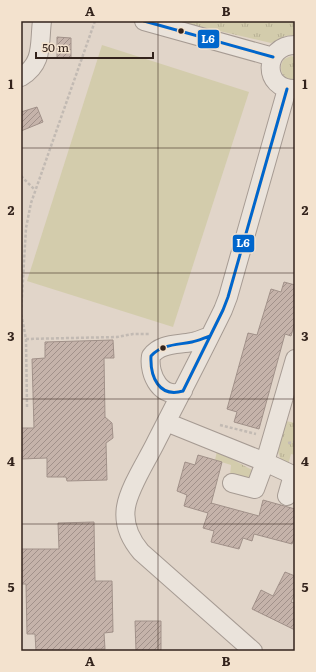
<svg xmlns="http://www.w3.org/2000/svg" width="316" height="672" font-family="Literata,serif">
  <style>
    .grass { fill: url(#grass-tufts) }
    .garden { fill: #d3ccac }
    .building { fill: url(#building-hatch); stroke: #a19189 }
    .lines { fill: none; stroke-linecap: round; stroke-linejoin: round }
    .minor-casing { stroke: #a69b93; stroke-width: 20 }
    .path { stroke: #c2bab3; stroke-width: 2.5; stroke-dasharray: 3 2; stroke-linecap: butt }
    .minor { stroke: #eae3db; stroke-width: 18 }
    .bus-1-casing { stroke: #f3e2ce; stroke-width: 6 }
    .bus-1 { stroke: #06c; stroke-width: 3 }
    .grid { fill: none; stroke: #33231c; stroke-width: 1; stroke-opacity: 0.55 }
    .bus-dot { fill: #33231c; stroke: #f3e2ce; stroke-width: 1.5 }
    .line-badge { stroke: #f3e2ce; stroke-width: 1.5 }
    .badge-label { font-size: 11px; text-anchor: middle; font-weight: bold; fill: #fff }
    .neatline { fill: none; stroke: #33231c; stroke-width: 1.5 }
    .grid-label { font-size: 13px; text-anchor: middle; font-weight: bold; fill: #33231c }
  </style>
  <defs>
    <pattern id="grass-tufts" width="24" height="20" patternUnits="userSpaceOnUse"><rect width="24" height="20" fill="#d3ccac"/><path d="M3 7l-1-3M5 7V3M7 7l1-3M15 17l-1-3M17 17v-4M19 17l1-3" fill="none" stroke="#b6af93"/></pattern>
    <pattern id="building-hatch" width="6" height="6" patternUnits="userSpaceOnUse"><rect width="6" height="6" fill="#c5b3aa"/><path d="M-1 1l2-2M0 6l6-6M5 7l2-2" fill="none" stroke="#a1918a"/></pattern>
  </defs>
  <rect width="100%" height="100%" fill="#e1d5c9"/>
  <path class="grass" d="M176 21H295V35L285 36 271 43Z
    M291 56 295 57V79C283 81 277 69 284 59Z
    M286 421 295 423V455L291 454 288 465 281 460 278 452Z
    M217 451 254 471 251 480 230 475 231 465 215 460Z"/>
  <path class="garden" d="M102 45 249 92 173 327 27 281Z"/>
  <path class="building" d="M57 37 71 38V58H57Z
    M37 107 43 122 21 131V112Z
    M284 282 295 285V322L291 336 285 334 259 429 234 422 237 412 227 409 248 333 257 335 271 289 281 292Z
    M113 340 114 358H104L105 417 112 423 113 438 106 443 107 480 67 481 66 477H47V458L21 459V428H34L32 359 45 358V342Z
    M198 455 222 462 211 504V503L259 516 263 500 295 509V535L292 544 254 534 252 541 243 538 239 549 211 542 214 531 203 528 208 513 184 506 187 495 177 491 185 462 195 465Z
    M94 522 95 581H112L113 632 104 633 105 649H96V651H36L35 634H27L26 584H21V549H59L58 523Z
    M285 572 295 576V593L291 602 295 603V630L252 609 261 590 273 596Z
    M135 621H161V651H136Z"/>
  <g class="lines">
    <g class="minor-casing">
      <path id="minor" d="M144 21 273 57
        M295 45C263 45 262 90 295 89
        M21 77C44 63 39 44 42 21
        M183 391C162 401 148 375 151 356 160 343 178 345 192 342 198 341 204 338 210 336
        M166 422 265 462 295 359
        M232 483 255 489 265 462 293 475 287 496
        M253 651 141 552C130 539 123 525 126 507 129 488 146 462 155 444 178 399 201 355 223 310L228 297 287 89"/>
    </g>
    <path class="path" d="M95 21 31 203 26 228 21 313 26 339 117 337 133 334H149
      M21 176 35 190
      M26 339 27 407
      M220 425 256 434
      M288 443 295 442"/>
    <use href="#minor" class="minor"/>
    <g class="bus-1-casing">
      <path id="bus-1" d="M144 21 273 57
        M183 391 223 310 228 297 287 89
        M183 391C159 398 150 377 151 356 162 344 177 345 192 342 198 341 204 338 210 336"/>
    </g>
    <use href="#bus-1" class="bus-1"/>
  </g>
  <path class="grid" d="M158 21V651M21 148H295M21 273H295M21 399H295M21 524H295"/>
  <g class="bus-dot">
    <circle cx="181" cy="31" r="3.5"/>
    <circle cx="163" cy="348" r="3.5"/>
  </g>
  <g class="line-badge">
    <rect x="197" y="29" width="23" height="20" rx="4" fill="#06c"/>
    <rect x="232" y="234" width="23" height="19" rx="4" fill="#06c"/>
  </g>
  <g class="badge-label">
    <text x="208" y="43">L6</text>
    <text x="243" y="247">L6</text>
  </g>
  <rect width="316" height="672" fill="none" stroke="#f3e2ce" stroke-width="44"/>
  <path d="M36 52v6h117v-6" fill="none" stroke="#33231c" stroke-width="2"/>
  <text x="42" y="52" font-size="12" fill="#33231c" stroke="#f3e2ce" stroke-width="3" paint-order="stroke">50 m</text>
  <rect x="22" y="22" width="272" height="628" class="neatline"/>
  <g class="grid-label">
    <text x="90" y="16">A</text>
    <text x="226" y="16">B</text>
    <text x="11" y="89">1</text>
    <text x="305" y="89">1</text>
    <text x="11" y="215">2</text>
    <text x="305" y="215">2</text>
    <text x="11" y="341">3</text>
    <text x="305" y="341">3</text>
    <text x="11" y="466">4</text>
    <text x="305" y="466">4</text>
    <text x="11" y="592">5</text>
    <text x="305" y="592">5</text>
    <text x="90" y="666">A</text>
    <text x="226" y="666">B</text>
  </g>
</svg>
